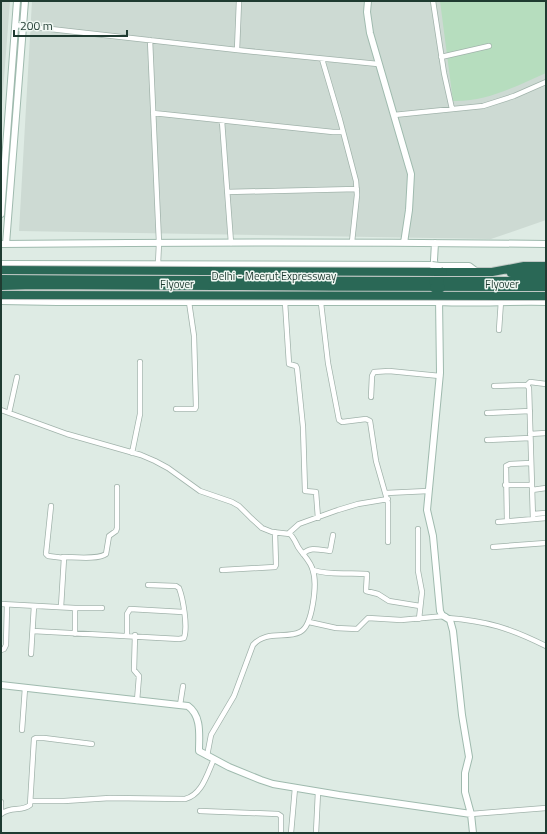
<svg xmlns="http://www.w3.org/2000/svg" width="547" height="834" font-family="'Titillium Web',sans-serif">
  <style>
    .built { fill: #cddad3 }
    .green { fill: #b6ddbe }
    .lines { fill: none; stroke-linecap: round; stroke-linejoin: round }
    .street-casing { stroke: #a1b3ab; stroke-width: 6 }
    .secondary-casing { stroke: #9fbaae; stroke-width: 8 }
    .highway-casing { stroke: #c0c8c5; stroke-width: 10 }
    .street { stroke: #fff; stroke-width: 4.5 }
    .secondary { stroke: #fff; stroke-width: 6 }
    .highway { stroke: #2a6856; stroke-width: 8 }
    .secondary-bridge-casing { stroke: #9fbaae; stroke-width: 8; stroke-linecap: butt }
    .highway-bridge-casing { stroke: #c0c8c5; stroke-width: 10; stroke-linecap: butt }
    .secondary-bridge { stroke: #fff; stroke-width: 6 }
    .highway-bridge { stroke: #2a6856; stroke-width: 8 }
    .labels { text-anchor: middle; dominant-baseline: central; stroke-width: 3; stroke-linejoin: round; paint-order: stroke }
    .street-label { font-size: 11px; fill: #1f3b31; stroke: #eff7f2 }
  </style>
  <rect width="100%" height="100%" fill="#deebe4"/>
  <path class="built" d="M1 1H10L1 117Z
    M32 1H546V220L491 239 19 231Z"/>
  <path class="green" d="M440 1H546V73C516 86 487 102 453 101Z"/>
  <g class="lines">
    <g class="street-casing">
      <path id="street" d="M433 1 444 73 452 109
        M15 25 237 50 378 64
        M150 40 159 243 158 264
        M237 50 239 1
        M441 57 489 46
        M322 59 340 120 356 181 357 195 352 242
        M153 113 333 132H343
        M394 115 483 106 514 96 546 82
        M222 121 231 243
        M227 192 357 189
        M285 302 289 364 296 366 297 368 303 427 305 491 316 492 318 518
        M321 303 328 363 339 420 342 422 366 419 370 421 376 461 388 503V542
        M499 330 501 301
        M527 385 530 382 546 384
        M494 386 527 385 529 388 533 519
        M371 397 372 376 374 372 389 371 440 376
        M176 409H195L196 407 194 336 189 302
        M1 410 67 434 141 455 155 461 168 468 200 491 232 502 239 506 251 518 262 528 272 532 290 534C294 538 296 543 298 547 303 555 311 561 313 571 317 583 313 626 300 632 286 639 266 630 253 645L234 696 211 735 207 756
        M9 413 17 377
        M487 413 530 411
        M530 434 546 433
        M487 440 530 438
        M132 453 140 414V362
        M505 485H531
        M532 490 546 488
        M386 493 428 491
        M51 506 46 554 48 556 64 558 61 607
        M533 514 546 513
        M507 521 506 466 510 464 531 463
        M498 522 546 518
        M418 529V571L422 592 419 619
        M289 533 299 524 338 510 358 504 388 499
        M493 547 546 543
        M303 554C310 546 320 550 330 551L333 535
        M63 557C74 557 98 560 106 554L109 536 116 531 117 528V487
        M222 570 275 567 276 565 275 532
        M313 570C332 576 348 572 367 574L366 591 378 594 389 601 420 606
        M1 604 75 608H102
        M447 618C487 621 510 628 546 646
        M309 622 336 628 357 629 368 618 401 620 445 616
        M33 631 179 639 184 638C188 627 183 598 179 588L176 586 148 585
        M75 634V608
        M127 635V614L130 609 183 612
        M135 635 134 670 139 676 137 701
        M1 650 4 649 6 645 7 605
        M31 654 34 606
        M180 705 183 686
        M22 730 25 688
        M31 801H64L110 798 185 799C202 795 207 774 214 759
        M1 802V814
        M200 811 278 814 281 816V833
        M1 814C11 806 22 812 30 805L34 739 36 738H44L92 744
        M471 814 546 808
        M291 833 295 788
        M316 833 318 792"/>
    </g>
    <g class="secondary-casing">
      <path id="secondary" d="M368 1 367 12 370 33 411 174 409 210 404 243
        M1 214 17 1
        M435 243 434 260 439 298 440 373 427 510 433 536 440 611 442 615 450 620 453 631 462 715 469 757 465 773V792L471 814 473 833
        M1 244C183 242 364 242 546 244
        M6 244 25 1
        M1 264 432 265
        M439 266H469L477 272
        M1 301 57 302H439C475 304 510 301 546 302
        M1 685 188 706C202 716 199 736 199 751L229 767 261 780 273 784 339 795 471 814"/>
    </g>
    <g class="highway-casing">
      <path id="highway" d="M443 272H492L524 266H546
        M511 273H546
        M1 279 213 280
        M238 280 433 281
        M440 281H546
        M1 286 33 285 214 286
        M238 286 434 288
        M441 288 546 289"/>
    </g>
    <use href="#street" class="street"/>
    <use href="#secondary" class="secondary"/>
    <use href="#highway" class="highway"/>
    <g class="secondary-bridge-casing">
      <path id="secondary-bridge" d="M432 265 439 266"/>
    </g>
    <g class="highway-bridge-casing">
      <path id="highway-bridge" d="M1 270 443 272
        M213 280H238
        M433 281H440
        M214 286H238
        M434 288H441
        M1 295 546 296"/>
    </g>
    <use href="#secondary-bridge" class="secondary-bridge"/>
    <use href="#highway-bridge" class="highway-bridge"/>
  </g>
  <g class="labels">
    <g class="street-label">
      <text x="274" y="276">Delhi - Meerut Expressway</text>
      <text x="177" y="284">Flyover</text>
      <text x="502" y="284">Flyover</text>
    </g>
  </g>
  <rect width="547" height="834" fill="none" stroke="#1f3b31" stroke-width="4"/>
  <path d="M14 30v6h113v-6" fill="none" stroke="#1f3b31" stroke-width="2"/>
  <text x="20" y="30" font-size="12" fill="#1f3b31" stroke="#eff7f2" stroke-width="3" paint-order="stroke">200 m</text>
</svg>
